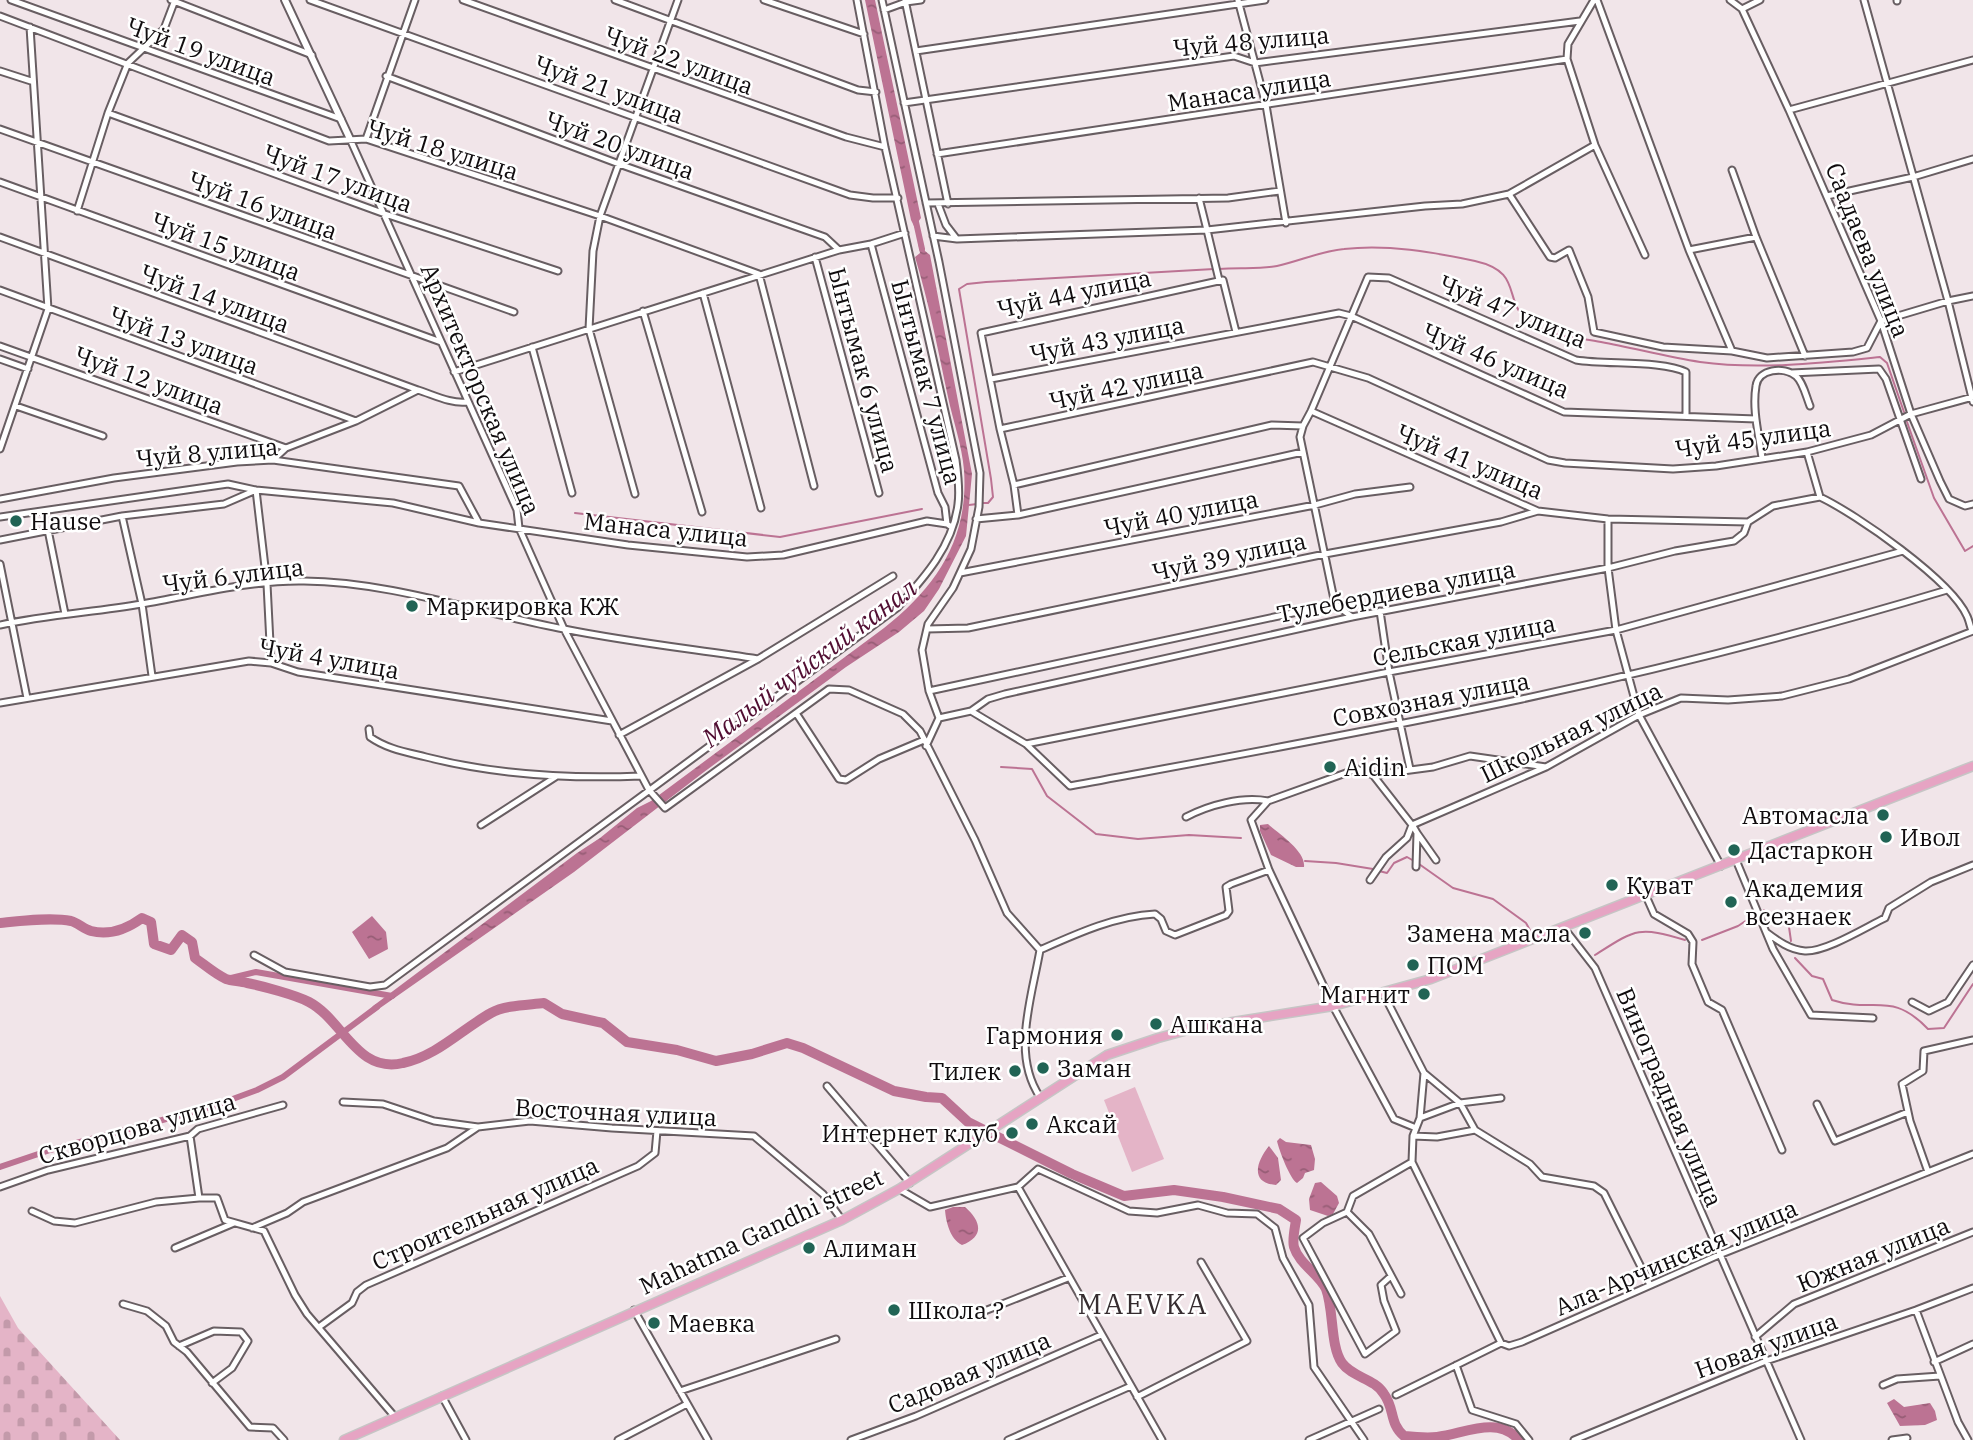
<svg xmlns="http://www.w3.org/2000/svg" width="1973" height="1440" font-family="'IBM Plex Serif',serif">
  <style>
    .green { fill: #e4b4c7 }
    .cemetery { fill: url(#cemetery-stones) }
    .water { fill: url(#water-ripples) }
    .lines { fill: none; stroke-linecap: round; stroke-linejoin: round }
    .stream { stroke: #bc7393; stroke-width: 2 }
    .canal { stroke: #bc7393; stroke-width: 6 }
    .river { stroke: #bc7393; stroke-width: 10 }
    .minor-casing { stroke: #685e62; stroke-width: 9 }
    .tertiary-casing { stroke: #685e62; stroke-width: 10 }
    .primary-casing { stroke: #c6c5c5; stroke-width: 11 }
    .minor { stroke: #fff; stroke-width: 5 }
    .tertiary { stroke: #fff; stroke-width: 6 }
    .primary { stroke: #e6a4c3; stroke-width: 8 }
    .poi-dot { fill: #216455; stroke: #fff; stroke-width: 2.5 }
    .labels { text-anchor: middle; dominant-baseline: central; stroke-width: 5; stroke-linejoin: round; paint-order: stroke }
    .street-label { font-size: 24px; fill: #100c0e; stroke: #fff }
    .poi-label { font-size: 24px; fill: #100c0e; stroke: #fff; text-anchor: start }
    .water-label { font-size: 26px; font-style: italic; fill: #510e32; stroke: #fff }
    .quarter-label { font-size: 28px; letter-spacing: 2px; fill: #362d30; stroke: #fff }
  </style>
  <defs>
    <pattern id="cemetery-stones" width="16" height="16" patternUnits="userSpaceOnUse" patternTransform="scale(1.75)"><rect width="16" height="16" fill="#e4b4c7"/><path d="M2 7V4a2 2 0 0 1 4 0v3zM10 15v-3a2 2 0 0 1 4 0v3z" fill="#c39aaa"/></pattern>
    <pattern id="water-ripples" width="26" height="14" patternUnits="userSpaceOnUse" patternTransform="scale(1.75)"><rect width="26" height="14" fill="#bc7393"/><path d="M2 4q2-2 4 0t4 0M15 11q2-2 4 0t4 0" fill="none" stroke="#975d76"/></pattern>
  </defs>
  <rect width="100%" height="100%" fill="#f1e5e9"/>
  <path class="green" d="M1135 1087 1164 1159 1132 1172 1104 1100Z"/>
  <path class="cemetery" d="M0 1296 18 1328 120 1440H0Z"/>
  <path class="water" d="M865 0H875L921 218 918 222 919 228H915L911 220Z
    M922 241 925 251 930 255 972 474 966 536 939 589 924 611 899 632 846 667 704 772 574 872 373 1013 370 1010 373 1006 577 853 600 838 637 808 651 801 884 628C936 587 969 539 964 470 962 445 953 421 948 397 938 350 929 303 915 257L920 253 918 242Z
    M1268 824C1279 834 1306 851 1304 867H1296L1271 855 1260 831V825Z
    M372 916 386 932 388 949 369 959 352 932Z
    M1280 1138 1286 1142 1311 1145 1315 1159 1314 1170 1305 1173 1303 1178 1297 1183C1290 1179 1279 1150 1277 1141Z
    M1269 1146 1278 1158 1281 1180 1276 1185C1250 1183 1256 1162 1269 1146Z
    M1321 1182 1337 1196 1339 1203 1333 1214 1328 1216 1310 1210 1309 1199 1315 1183Z
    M953 1207H965C981 1221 985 1236 962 1245 950 1239 946 1222 945 1210Z
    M1894 1399 1904 1407 1930 1403 1935 1411 1937 1420 1925 1425 1900 1426 1887 1403Z"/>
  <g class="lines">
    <path class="stream" d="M1219 269C1239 267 1258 270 1277 266 1300 261 1321 251 1344 249 1387 244 1433 252 1475 261 1528 273 1498 304 1535 326 1553 337 1580 338 1601 342 1634 348 1667 357 1700 362 1758 370 1821 363 1880 357L1887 363 1904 412
      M1907 422 1934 498 1965 551 1973 546
      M982 503H988L993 497 991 479 959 289 967 284 986 282 1214 269
      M969 505 977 504
      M575 513 780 537 922 509
      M1001 767 1032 769 1047 796 1096 834 1138 839 1189 835 1241 838
      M1305 861 1336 863 1373 869
      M1419 864 1453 888 1493 899 1526 923 1531 932
      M1379 871 1387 873 1394 863 1407 857 1414 861
      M1764 910 1789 927 1791 941
      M1702 940 1738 926 1753 916
      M1595 955C1636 929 1638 926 1685 940
      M1795 958 1812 976 1823 979 1832 1000C1874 1014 1891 990 1928 1029L1944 1028 1973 984"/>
    <path class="canal" d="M916 222 922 249
      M227 979 256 972 392 996
      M0 1167 50 1150 211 1107 257 1090 283 1077 377 1007"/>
    <path class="river" d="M0 923C20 921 51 917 71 921 78 923 84 929 91 931 110 936 127 929 142 918L151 922 154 944 171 950 182 935 192 942 195 958C205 965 215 974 226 979 232 981 241 981 247 983 262 986 296 995 309 1002 343 1020 357 1074 403 1063 437 1056 462 1029 491 1013 505 1005 528 1005 544 1003L562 1014 603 1023 627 1042 677 1050 716 1061 752 1054 787 1043 803 1048 894 1091 926 1097 942 1098 968 1122 1072 1174 1124 1196 1174 1190 1223 1197 1279 1209 1296 1220C1295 1227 1292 1240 1294 1247 1299 1264 1319 1274 1326 1289 1334 1310 1330 1346 1342 1363 1353 1378 1374 1378 1384 1394 1395 1409 1389 1423 1404 1436 1414 1437 1426 1438 1437 1437 1464 1434 1497 1415 1519 1440"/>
    <g class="minor-casing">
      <path id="minor" d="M11 0 341 119
        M171 0 312 55
        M310 0 850 195 873 198H898
        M463 0 846 137 885 147
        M615 0 858 90 876 92
        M764 0 864 34
        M882 0 939 262 980 473 979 507 971 549 953 588 928 624 922 650 929 691 939 718 926 746
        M905 0 948 204
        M1238 0 1266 105 1286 223
        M1594 0 1568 44 1567 59 1595 145 1645 255
        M1597 0 1689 250 1732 351
        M1730 0 1742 9 1789 110 1881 321 1911 414 1940 481 1949 499 1965 506 1973 504
        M1864 0 1948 301 1973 402
        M1897 0V1
        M1742 9 1760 0
        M884 10 906 2 921 0
        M0 16 329 141 366 139 600 216 759 274 814 486
        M916 51 1265 0
        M0 71 31 81
        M386 76 619 164 825 237 839 250
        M904 103 1234 56 1255 63 1580 21
        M1789 110 1973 60
        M108 113 385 214 558 271
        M0 129 514 312
        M350 139 517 510 519 528 564 629 649 790 665 808 829 689 849 690 903 714 920 731 975 840 1007 913 1040 950C1032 997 1011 1054 1040 1097
        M366 139 415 0
        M937 154 1567 59
        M1732 170 1756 237 1805 356
        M0 182 441 342
        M1509 194 1550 257 1555 258 1569 250 1588 297 1594 332 1663 347 1732 351 1767 358 1853 352 1867 348 1881 321 1948 301 1973 296
        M1827 196 1913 177 1973 159
        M1199 198 1207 230 1425 206 1462 204 1509 194 1595 145
        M926 203 1228 198 1280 191
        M938 204 946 225 956 238
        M77 211 108 113 128 63 164 29 175 0
        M933 236 957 239 1207 230 1219 280
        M0 237 418 390
        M871 244 938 493 945 507 947 524 950 526
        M1689 250 1756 237
        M815 257 879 493
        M0 290 356 421
        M703 293 761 508
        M643 311 702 512
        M0 346 286 448
        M532 347 572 493
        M0 359 28 369
        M454 372 839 250 871 244 905 233
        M1791 373 1879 369 1886 379 1921 479
        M991 379 1339 313 1351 316 1564 412 1756 419
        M16 406 103 436
        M1311 411 1538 511 1608 519 1748 522
        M1000 429 1313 362 1368 378 1548 460 1565 463 1673 469 1716 466 1807 452 1871 435 1911 414 1973 397
        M0 449 48 309 30 27
        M1807 452 1820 497C1856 514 1951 580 1967 616 1969 620 1970 626 1972 631
        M1762 458C1759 435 1752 410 1756 386 1758 369 1784 366 1796 376 1803 382 1806 396 1810 406
        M273 460 286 448 356 421 418 390C434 395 451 404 467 402
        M1014 485 1272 425 1303 426
        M635 494 589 329 593 251 600 216 678 0
        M0 499 114 478 237 462 273 460 459 486 479 523
        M1018 515 1014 485 1000 429 981 333 1223 280 1236 332
        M122 516 142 604 152 676
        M0 517 228 484 256 490 393 503 479 523 628 545 747 557 783 555 927 521 947 524
        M976 519 1018 515 1303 452
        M1608 519V568L1616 630 1639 715 1721 866
        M48 530 65 614
        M0 540 122 516 224 504 256 490 267 584 271 663
        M0 564 27 698
        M960 573 1315 505 1355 494 1410 487
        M1380 611 1389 672 1410 769
        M1352 617 1335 604 1300 437 1303 426 1311 411 1368 277 1389 278 1576 360C1606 365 1662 360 1686 372V416
        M0 625C47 615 95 612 142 604 195 595 249 580 304 581 393 582 478 613 564 629 628 642 693 649 758 659
        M927 629 968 628 1325 554 1501 522 1538 511
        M929 691 1335 604
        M0 703 249 661 271 663 298 672 612 721
        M971 711 988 699 1005 694 1352 617 1608 568 1675 551 1734 541 1744 533 1748 522 1773 506 1820 497
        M796 713 839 779 846 780 879 759 924 740
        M939 718 971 711 1026 744 1070 786C1221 758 1372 731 1522 699 1665 668 1807 632 1947 590
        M369 729 370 737C387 749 406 752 426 757 496 775 568 779 641 776
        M619 735 758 659 893 576
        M1026 744 1389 672 1616 630 1903 551
        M1373 775 1412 825 1546 767 1639 715 1681 698 1728 700 1782 696 1849 679 1973 631
        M1186 817C1209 805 1242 796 1268 801
        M481 825 557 776
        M1413 826 1417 833 1416 867
        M1417 833 1436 860
        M1736 860 1773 949 1811 1015 1873 1018
        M1370 880 1386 857 1407 838 1412 825
        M1646 896 1654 914 1688 934 1693 942 1692 964 1708 1002 1722 1010 1782 1150
        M1564 928 1595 968 1801 1440
        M1766 932C1778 941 1790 950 1805 951 1826 952 1866 927 1885 918L1889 908 1931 882 1973 865
        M1040 950C1076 934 1115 916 1155 914L1161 919 1166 931 1175 935 1226 915 1229 911 1226 887 1231 884 1269 870
        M254 955 285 972 370 987 385 985 897 608C924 578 953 546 958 504 960 490 958 475 956 460L885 147 857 0
        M1383 993 1424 1073 1460 1103 1501 1098
        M1912 1002 1929 1011 1948 1002 1973 965
        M827 1086 910 1183
        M343 1102 383 1104 434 1121 478 1127
        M1817 1104 1835 1141 1908 1112
        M1420 1118 1424 1073
        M1416 1128 1394 1119 1333 1006 1269 870 1251 820 1268 801 1357 769 1373 775 1433 767 1470 756 1546 767
        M190 1136 199 1198H217L225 1220 264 1231 295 1295 307 1314 395 1417
        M1413 1136 1437 1137 1475 1130
        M1928 1172 1910 1121 1902 1084 1923 1071 1924 1051 1973 1040
        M0 1187 48 1170 190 1136 198 1129 283 1105
        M1018 1187 1038 1169 1129 1211 1157 1213 1198 1205 1227 1213 1257 1214 1275 1228 1283 1258 1309 1305 1314 1367 1364 1440
        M899 1189 930 1207 1018 1187 1162 1440
        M32 1211 54 1221 75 1223 156 1202 199 1198
        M1347 1212 1369 1234 1401 1294
        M252 1228 287 1213 303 1202 447 1148 478 1127 530 1121 612 1128 754 1136 823 1194 842 1220
        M175 1248 234 1223
        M1391 1276 1381 1285 1384 1301 1396 1331 1365 1354 1303 1238 1323 1223 1347 1212 1353 1196 1412 1162
        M123 1304 147 1311 166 1326 174 1342 187 1352 250 1427 273 1428 284 1440
        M634 1310 708 1440
        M1916 1310 1958 1422 1968 1440
        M982 1312 1068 1278
        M319 1327 352 1303 357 1292 366 1285 638 1166 655 1153 657 1131
        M1755 1337 1794 1304 1973 1232
        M1501 1343 1412 1162 1413 1136 1420 1118 1460 1103 1475 1130 1530 1164 1542 1177 1594 1186 1604 1193 1650 1285
        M179 1346 214 1331 241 1332 248 1341 232 1368 212 1383
        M1934 1362 1973 1344
        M1456 1365 1472 1410 1516 1424 1529 1440
        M1883 1385 1897 1379 1940 1376
        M680 1391 836 1339
        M1396 1395 1501 1343 1509 1346 1522 1342 1719 1255 1973 1154
        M442 1396 466 1440
        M1137 1397 1247 1341 1201 1262
        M618 1440 687 1404
        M851 1440 916 1416 1101 1335
        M1008 1440 1131 1386
        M1309 1440 1379 1409
        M1574 1440 1766 1361 1916 1310 1973 1288
        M1892 1440 1907 1438"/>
    </g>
    <g class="tertiary-casing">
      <path id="tertiary" d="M285 0 350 139"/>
    </g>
    <g class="primary-casing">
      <path id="primary" d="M344 1440 842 1220 899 1189 1107 1055 1158 1038 1195 1028 1333 1006 1431 979 1973 766"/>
    </g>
    <use href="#minor" class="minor"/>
    <use href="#tertiary" class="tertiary"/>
    <use href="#primary" class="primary"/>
  </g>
  <g class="poi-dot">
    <circle cx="16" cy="521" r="7"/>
    <circle cx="412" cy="606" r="7"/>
    <circle cx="1330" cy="767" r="7"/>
    <circle cx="1883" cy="815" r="7"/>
    <circle cx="1886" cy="837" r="7"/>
    <circle cx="1734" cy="850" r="7"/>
    <circle cx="1612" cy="885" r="7"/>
    <circle cx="1731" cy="902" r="7"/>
    <circle cx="1585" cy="933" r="7"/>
    <circle cx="1413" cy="965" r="7"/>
    <circle cx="1424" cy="994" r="7"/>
    <circle cx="1156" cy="1024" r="7"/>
    <circle cx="1117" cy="1035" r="7"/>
    <circle cx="1043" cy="1068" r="7"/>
    <circle cx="1015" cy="1071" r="7"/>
    <circle cx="1032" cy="1124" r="7"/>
    <circle cx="1012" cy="1133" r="7"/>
    <circle cx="809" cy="1248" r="7"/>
    <circle cx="894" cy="1310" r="7"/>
    <circle cx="654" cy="1323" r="7"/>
  </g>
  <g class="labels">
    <g class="street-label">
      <text transform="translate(1251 41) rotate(-5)">Чуй 48 улица</text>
      <text transform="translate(201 51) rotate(20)">Чуй 19 улица</text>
      <text transform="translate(679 60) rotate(20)">Чуй 22 улица</text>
      <text transform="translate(609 89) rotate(20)">Чуй 21 улица</text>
      <text transform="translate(1249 90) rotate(-9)">Манаса улица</text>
      <text transform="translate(620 145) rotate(20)">Чуй 20 улица</text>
      <text transform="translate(443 149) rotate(17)">Чуй 18 улица</text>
      <text transform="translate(338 178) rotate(20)">Чуй 17 улица</text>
      <text transform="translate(263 205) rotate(20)">Чуй 16 улица</text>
      <text transform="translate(226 246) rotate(20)">Чуй 15 улица</text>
      <text transform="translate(1868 250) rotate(68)">Саадаева улица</text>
      <text transform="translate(1074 293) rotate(-12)">Чуй 44 улица</text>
      <text transform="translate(215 298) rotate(20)">Чуй 14 улица</text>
      <text transform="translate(1513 311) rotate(22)">Чуй 47 улица</text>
      <text transform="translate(1107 339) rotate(-11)">Чуй 43 улица</text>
      <text transform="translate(184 340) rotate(20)">Чуй 13 улица</text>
      <text transform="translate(1496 360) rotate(23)">Чуй 46 улица</text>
      <text transform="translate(864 370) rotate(75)">Ынтымак 6 улица</text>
      <text transform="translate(149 380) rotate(20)">Чуй 12 улица</text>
      <text transform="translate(927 382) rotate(75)">Ынтымак 7 улица</text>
      <text transform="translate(1126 385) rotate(-12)">Чуй 42 улица</text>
      <text transform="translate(481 389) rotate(67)">Архитекторская улица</text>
      <text transform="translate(1753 438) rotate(-8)">Чуй 45 улица</text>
      <text transform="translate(207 452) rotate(-5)">Чуй 8 улица</text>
      <text transform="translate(1470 461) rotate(23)">Чуй 41 улица</text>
      <text transform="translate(1181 513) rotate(-11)">Чуй 40 улица</text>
      <text transform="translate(666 529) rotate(6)">Манаса улица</text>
      <text transform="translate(1229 556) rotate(-12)">Чуй 39 улица</text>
      <text transform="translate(233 575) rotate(-7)">Чуй 6 улица</text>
      <text transform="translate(1396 591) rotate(-11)">Тулебердиева улица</text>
      <text transform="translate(1464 640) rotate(-11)">Сельская улица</text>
      <text transform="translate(329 658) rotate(10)">Чуй 4 улица</text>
      <text transform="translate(1431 699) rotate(-11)">Совхозная улица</text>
      <text transform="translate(1571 732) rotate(-26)">Школьная улица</text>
      <text transform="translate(1670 1097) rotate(67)">Виноградная улица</text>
      <text transform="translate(616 1112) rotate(3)">Восточная улица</text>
      <text transform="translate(137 1128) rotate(-16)">Скворцова улица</text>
      <text transform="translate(485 1213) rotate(-24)">Строительная улица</text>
      <text transform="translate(761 1231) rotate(-25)">Mahatma Gandhi street</text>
      <text transform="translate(1873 1254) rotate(-22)">Южная улица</text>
      <text transform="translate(1676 1257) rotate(-23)">Ала-Арчинская улица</text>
      <text transform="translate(1766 1345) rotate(-20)">Новая улица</text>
      <text transform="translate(969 1372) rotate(-23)">Садовая улица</text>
    </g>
    <g class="poi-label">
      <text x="30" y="521">Hause</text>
      <text x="426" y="606">Маркировка КЖ</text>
      <text x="1344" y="767">Aidin</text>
      <text x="1869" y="815" text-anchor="end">Автомасла</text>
      <text x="1900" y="837">Ивол</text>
      <text x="1748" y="850">Дастаркон</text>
      <text x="1626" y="885">Куват</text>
      <text x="1745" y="888">Академия<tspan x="1745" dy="28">всезнаек</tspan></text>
      <text x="1571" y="933" text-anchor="end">Замена масла</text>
      <text x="1427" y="965">ПОМ</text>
      <text x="1410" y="994" text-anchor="end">Магнит</text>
      <text x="1170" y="1024">Ашкана</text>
      <text x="1103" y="1035" text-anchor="end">Гармония</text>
      <text x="1057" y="1068">Заман</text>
      <text x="1001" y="1071" text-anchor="end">Тилек</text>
      <text x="1046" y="1124">Аксай</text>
      <text x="998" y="1133" text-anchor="end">Интернет клуб</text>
      <text x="823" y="1248">Алиман</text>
      <text x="908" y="1310">Школа ?</text>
      <text x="668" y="1323">Маевка</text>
    </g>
    <g class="water-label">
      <text transform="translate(809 662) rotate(-37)">Малый чуйский канал</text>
    </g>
    <g class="quarter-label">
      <text x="1143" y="1303">MAEVKA</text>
    </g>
  </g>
</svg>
